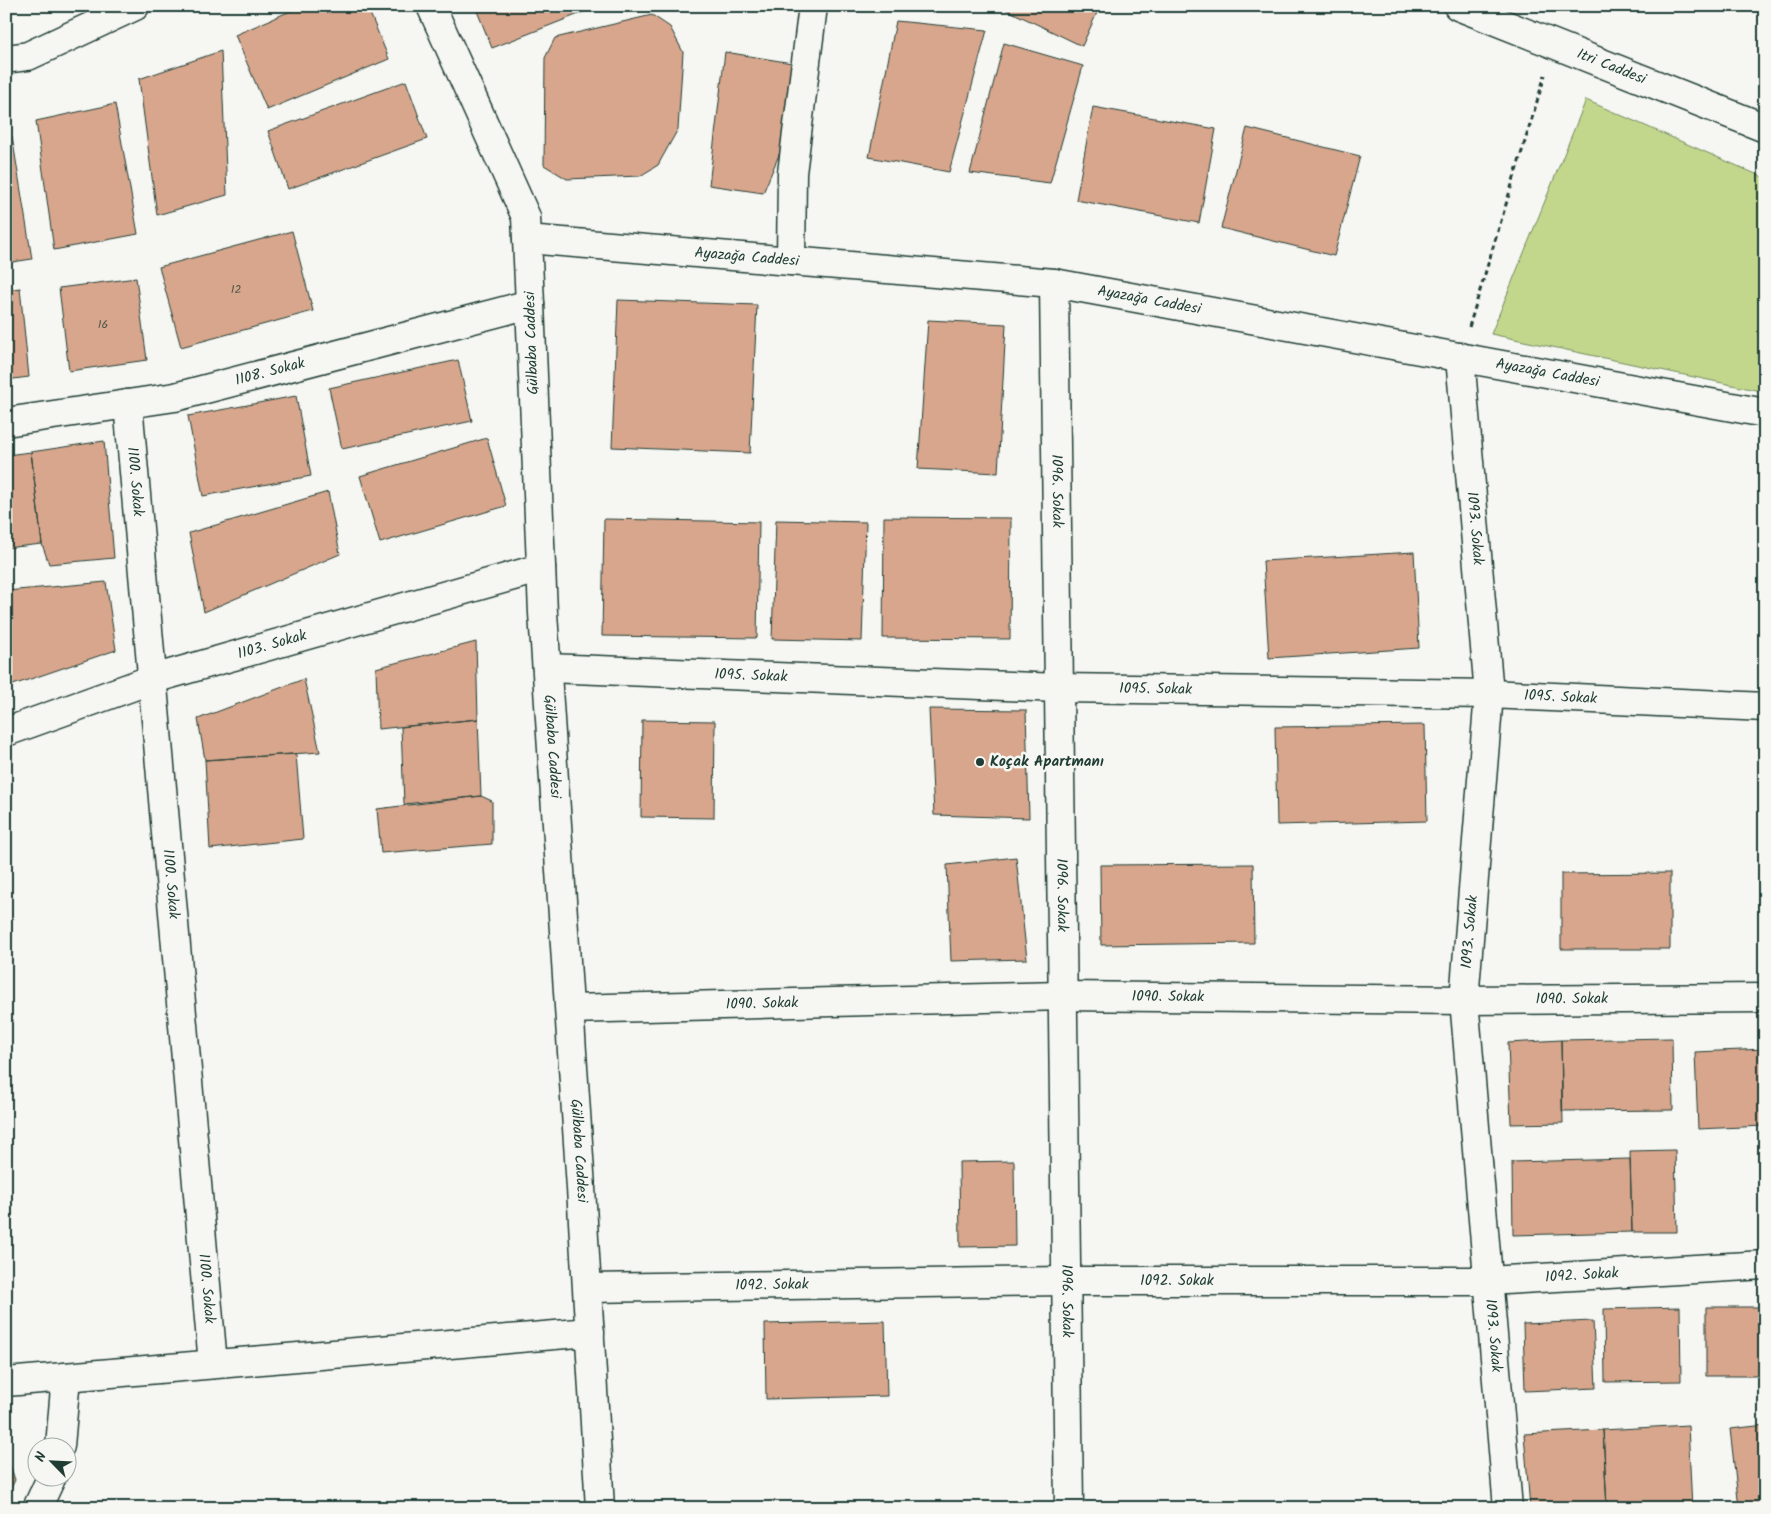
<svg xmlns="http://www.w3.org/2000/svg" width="1771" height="1514" font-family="Kalam,sans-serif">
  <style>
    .green { fill: #c3d78c; stroke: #718a60 }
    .building { fill: #d8a68c; stroke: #1f3d34 }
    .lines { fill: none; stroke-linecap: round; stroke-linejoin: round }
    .minor-casing { stroke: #1f3d34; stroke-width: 31 }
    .tertiary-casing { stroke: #1f3d34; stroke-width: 31 }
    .path { stroke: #1f3d34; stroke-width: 3; stroke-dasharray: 5 4; stroke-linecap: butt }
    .minor { stroke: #f6f6f2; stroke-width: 28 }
    .tertiary { stroke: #f6f6f2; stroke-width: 28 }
    .poi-dot { fill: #1f3d34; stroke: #f6f6f2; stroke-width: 2 }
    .labels { text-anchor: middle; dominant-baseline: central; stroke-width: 5; stroke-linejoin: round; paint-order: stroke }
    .number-label { font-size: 12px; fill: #4d574a }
    .street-label { font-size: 15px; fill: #1f3d34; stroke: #f6f6f2 }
    .poi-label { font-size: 15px; font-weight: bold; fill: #1f3d34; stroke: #f6f6f2; text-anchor: start }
  </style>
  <rect width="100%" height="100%" fill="#f6f6f2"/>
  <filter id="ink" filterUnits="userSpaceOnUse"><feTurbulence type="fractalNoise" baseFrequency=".02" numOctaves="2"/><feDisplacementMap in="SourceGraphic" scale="10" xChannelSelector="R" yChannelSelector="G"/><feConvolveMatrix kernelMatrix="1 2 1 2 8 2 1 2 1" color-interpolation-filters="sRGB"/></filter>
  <g filter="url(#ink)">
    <path class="green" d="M1586 100 1765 178V392L1491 334Z"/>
    <path class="building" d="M302 6H367L389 59 267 110 235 35Z
      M475 6H582L584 12 492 48Z
      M999 6H1100L1082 46Z
      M652 15 670 27 683 52 678 129 658 165 640 176 567 179 544 165 545 58 555 38Z
      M896 21 987 30 949 172 869 157Z
      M1004 43 1083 66 1050 183 970 173Z
      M221 51 227 195 157 215 139 79Z
      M725 52 792 63 784 143 763 193 709 185Z
      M406 81 427 139 288 189 268 131Z
      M115 104 138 234 54 250 36 121Z
      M1093 107 1216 129 1199 223 1076 200Z
      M1247 128 1360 156 1334 256 1221 228Z
      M12 136 32 259 6 263V137Z
      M292 231 313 311 181 347 159 267Z
      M136 278 147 360 69 371 59 288Z
      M20 288 29 377 6 380V290Z
      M618 300 757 305 750 453 612 447Z
      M928 320 1006 324 998 473 918 469Z
      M458 360 472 421 342 449 329 388Z
      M296 396 311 476 203 496 188 416Z
      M487 438 506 506 380 543 360 476Z
      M104 441 114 558 49 564 42 544 31 452Z
      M31 452 42 544 6 548V455Z
      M328 492 340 554 204 612 189 533Z
      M884 517 1011 518 1010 639 883 638Z
      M604 519 759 522 757 638 602 636Z
      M776 520 866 522 862 641 772 639Z
      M1414 552 1419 648 1269 658 1263 561Z
      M106 582 116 650 10 686 6 677V591Z
      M476 642 478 719 378 729 376 668Z
      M304 679 320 752 205 760 198 719Z
      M929 709 1026 710 1029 818 934 815Z
      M478 719 481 796 404 804 401 727Z
      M642 720 715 721 714 818 641 817Z
      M1425 725 1427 821 1277 825 1275 727Z
      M296 754 303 839 210 849 205 760Z
      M481 796 492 801V844L381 853 377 809Z
      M1016 857 1027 959 951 961 947 865Z
      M1253 864 1254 943 1101 945 1100 865Z
      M1670 873V949H1561V874Z
      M1672 1038 1673 1110 1562 1111 1561 1040Z
      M1561 1040 1563 1123 1511 1124 1508 1043Z
      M1765 1049V1126L1698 1129 1695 1052Z
      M1675 1150 1677 1232H1632L1630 1151Z
      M1630 1159 1632 1232 1513 1235 1512 1162Z
      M1014 1161 1015 1246 960 1247 959 1162Z
      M1680 1307 1681 1381 1605 1382 1604 1309Z
      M1706 1307H1765V1376H1706Z
      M885 1321 887 1396 766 1399 765 1324Z
      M1593 1321 1596 1388 1525 1391 1523 1324Z
      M1688 1425 1692 1508H1607L1603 1430Z
      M1765 1425V1508H1739L1730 1429Z
      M1603 1430 1607 1508H1530L1524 1434Z
      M6 1452 15 1480 6 1498Z"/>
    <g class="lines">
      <g class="minor-casing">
        <g id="minor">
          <path id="s1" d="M431 6 526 217 527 239 1054 283 1765 413"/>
          <path id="s2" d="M1458 6 1765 128"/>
          <path d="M6 59 28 56 135 6"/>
          <path d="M791 261 792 173 813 6"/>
          <path id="s3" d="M1054 283 1069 1508"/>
          <path id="s4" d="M1460 357 1489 694 1464 1000 1508 1508"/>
          <path id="s5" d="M128 404 213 1364"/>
          <path id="s6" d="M6 422 175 397 530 304 543 613 581 1188 600 1508"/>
          <path id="s7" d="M547 668 1059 688 1489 694 1765 707"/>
          <path id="s8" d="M6 732 153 679 541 568"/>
          <path id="s9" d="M570 1009 1062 996 1464 1000 1765 998"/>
          <path id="s10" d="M588 1288 1066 1281H1487L1765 1265"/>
          <path d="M6 1382 590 1332"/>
          <path d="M60 1446 66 1377"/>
          <path d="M37 1508 52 1476"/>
        </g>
      </g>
      <g class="tertiary-casing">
        <path id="tertiary" d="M527 239 530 304"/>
      </g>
      <path class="path" d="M1469 327 1545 75"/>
      <use href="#minor" class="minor"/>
      <use href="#tertiary" class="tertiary"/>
    </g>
  </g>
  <circle class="poi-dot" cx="980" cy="762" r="5"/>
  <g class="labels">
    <g class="number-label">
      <text x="236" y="289">12</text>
      <text x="103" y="324">16</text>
    </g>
    <g class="street-label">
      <text stroke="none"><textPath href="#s2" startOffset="165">Itri Caddesi</textPath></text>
      <text stroke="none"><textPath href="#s1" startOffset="474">Ayazağa Caddesi</textPath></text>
      <text stroke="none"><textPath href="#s1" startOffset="879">Ayazağa Caddesi</textPath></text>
      <text transform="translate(532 343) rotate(-92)">Gülbaba Caddesi</text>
      <text stroke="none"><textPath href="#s6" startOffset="269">1108. Sokak</textPath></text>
      <text stroke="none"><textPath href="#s1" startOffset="1284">Ayazağa Caddesi</textPath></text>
      <text stroke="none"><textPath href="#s5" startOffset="78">1100. Sokak</textPath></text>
      <text stroke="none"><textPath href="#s3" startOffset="208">1096. Sokak</textPath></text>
      <text stroke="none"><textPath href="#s4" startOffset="172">1093. Sokak</textPath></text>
      <text stroke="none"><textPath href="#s8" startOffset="280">1103. Sokak</textPath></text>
      <text stroke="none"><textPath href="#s7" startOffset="204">1095. Sokak</textPath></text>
      <text stroke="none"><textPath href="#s7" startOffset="609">1095. Sokak</textPath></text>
      <text stroke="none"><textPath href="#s7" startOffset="1014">1095. Sokak</textPath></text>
      <text stroke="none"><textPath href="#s6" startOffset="981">Gülbaba Caddesi</textPath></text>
      <text stroke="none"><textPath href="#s5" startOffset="482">1100. Sokak</textPath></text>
      <text stroke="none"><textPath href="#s3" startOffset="612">1096. Sokak</textPath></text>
      <text transform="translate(1470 932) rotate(-85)">1093. Sokak</text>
      <text stroke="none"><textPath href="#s9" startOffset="598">1090. Sokak</textPath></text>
      <text stroke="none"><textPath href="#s9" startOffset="1002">1090. Sokak</textPath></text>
      <text stroke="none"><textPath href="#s9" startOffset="192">1090. Sokak</textPath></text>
      <text stroke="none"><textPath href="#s6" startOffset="1386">Gülbaba Caddesi</textPath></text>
      <text stroke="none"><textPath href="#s10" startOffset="994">1092. Sokak</textPath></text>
      <text stroke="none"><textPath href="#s10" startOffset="589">1092. Sokak</textPath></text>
      <text stroke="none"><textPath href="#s10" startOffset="184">1092. Sokak</textPath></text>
      <text stroke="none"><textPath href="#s5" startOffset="888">1100. Sokak</textPath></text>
      <text stroke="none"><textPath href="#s3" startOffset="1018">1096. Sokak</textPath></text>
      <text stroke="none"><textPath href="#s4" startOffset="982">1093. Sokak</textPath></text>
    </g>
    <g class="poi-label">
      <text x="990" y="762">Koçak Apartmanı</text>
    </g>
  </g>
  <rect width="1771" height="1514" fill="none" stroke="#f6f6f2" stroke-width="25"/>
  <rect x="12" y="12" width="1746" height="1489" fill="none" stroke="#1f3d34" stroke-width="2" filter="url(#ink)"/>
  <g transform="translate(52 1462) rotate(294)"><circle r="24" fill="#f6f6f2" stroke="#a0aca6"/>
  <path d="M0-4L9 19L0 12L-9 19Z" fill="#1f3d34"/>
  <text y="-8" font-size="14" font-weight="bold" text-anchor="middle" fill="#1f3d34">N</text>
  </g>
</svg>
